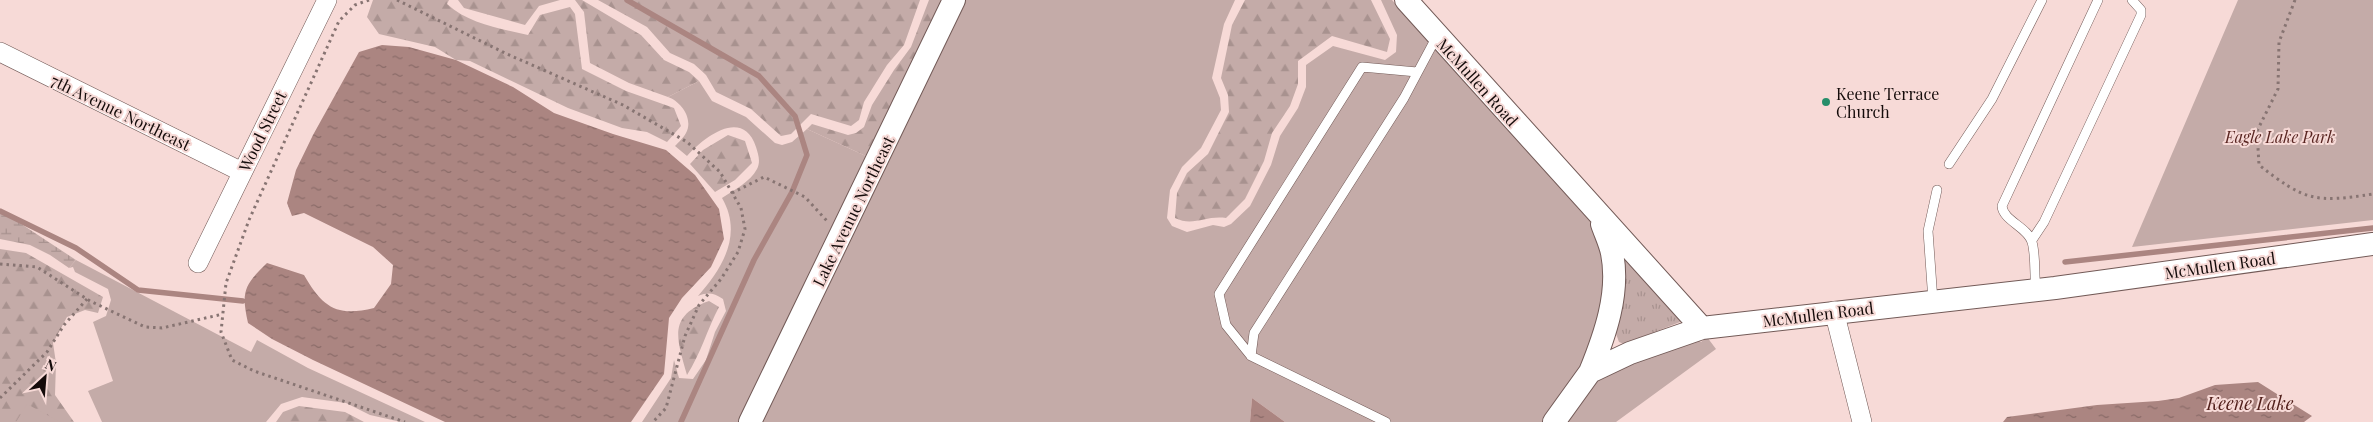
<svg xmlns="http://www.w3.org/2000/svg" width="2373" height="422" font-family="'Playfair Display',serif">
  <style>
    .grass { fill: url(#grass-tufts) }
    .forest { fill: url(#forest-firs) }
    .wetland { fill: url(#wetland-marsh) }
    .green { fill: #c4aba8 }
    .water { fill: url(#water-ripples) }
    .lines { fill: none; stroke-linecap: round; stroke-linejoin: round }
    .stream { stroke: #ab8581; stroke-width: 5.5 }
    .service-casing { stroke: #725a57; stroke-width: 10 }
    .minor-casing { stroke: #725a57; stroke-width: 20 }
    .tertiary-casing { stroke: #725a57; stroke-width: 24 }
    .path { stroke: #877472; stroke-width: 3; stroke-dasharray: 2.5 4; stroke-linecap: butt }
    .service { stroke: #fff; stroke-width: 9 }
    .minor { stroke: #fff; stroke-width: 19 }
    .tertiary { stroke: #fff; stroke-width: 22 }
    .poi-dot { fill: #278e6a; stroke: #f7dad7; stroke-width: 2 }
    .labels { text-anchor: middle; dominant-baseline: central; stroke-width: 4; stroke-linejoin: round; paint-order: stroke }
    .street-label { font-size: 16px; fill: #140b0a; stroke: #f7dad7 }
    .poi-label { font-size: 16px; fill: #140b0a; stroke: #f7dad7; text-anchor: start }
    .park-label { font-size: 16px; font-style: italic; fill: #592521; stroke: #f7dad7 }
    .water-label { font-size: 18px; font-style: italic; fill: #501e1a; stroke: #f7dad7 }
  </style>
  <defs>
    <pattern id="grass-tufts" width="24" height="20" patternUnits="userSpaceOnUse" patternTransform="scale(1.25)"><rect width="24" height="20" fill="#c4aba8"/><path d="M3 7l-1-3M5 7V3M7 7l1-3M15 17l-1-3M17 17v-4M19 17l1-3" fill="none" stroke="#a8928f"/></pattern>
    <pattern id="forest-firs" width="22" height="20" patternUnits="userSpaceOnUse" patternTransform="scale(1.25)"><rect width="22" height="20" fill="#c4aba8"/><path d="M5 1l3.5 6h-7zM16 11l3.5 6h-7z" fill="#a8928f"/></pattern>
    <pattern id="wetland-marsh" width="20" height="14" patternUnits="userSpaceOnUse" patternTransform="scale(1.25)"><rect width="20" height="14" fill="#c4aba8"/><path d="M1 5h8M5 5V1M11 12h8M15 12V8" fill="none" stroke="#a8928f"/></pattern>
    <pattern id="water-ripples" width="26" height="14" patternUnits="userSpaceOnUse" patternTransform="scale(1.25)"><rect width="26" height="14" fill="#ab8581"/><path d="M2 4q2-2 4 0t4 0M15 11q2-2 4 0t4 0" fill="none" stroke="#8a6b68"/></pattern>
  </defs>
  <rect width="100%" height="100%" fill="#f7dad7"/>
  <path class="grass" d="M1624 255 1682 320 1680 322 1624 344 1619 342 1615 331Z"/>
  <path class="forest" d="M373 0H449L447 4C469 24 499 28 528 35L540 15 570 7 575 14 582 69 626 91 674 108 681 126 667 142 647 132 622 128 568 108 470 61 456 60 435 47 379 34 367 17Z
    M458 0H560L539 6 525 25 464 8Z
    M575 0H582L641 35 664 60 689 72 699 81 668 97 629 83 590 63 584 12Z
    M598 0H920L904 45 887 65 864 102 859 120 851 126 811 114 791 134 781 136 751 109 716 92 706 75 694 64 670 53 647 27Z
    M929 0H943L868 157 807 129 812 124 848 135 856 133 864 127 872 105 894 70 911 47Z
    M1245 0H1371L1390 39 1387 52 1332 36 1298 61V84L1290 106 1272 133 1264 161 1245 199 1226 218C1206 215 1193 227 1175 218L1177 193 1187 173 1208 154 1229 112 1228 95 1221 78 1232 25Z
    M728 135 745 141 752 163 735 180 715 192 690 164 703 150Z
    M0 249 26 253 103 297 98 313 85 310 67 317 53 343 56 363 55 395 74 422H0Z
    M709 301 719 307C707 330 701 353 687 375 677 339 667 316 709 301Z
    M299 406 345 412 364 422H276L283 412Z"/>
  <path class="wetland" d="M0 210 76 260 69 268 50 255 30 245 0 239Z"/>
  <path class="green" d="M964 0H1235L1224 24 1212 78 1220 98 1221 110 1201 148 1182 167 1170 190 1167 218 1172 226 1187 232 1213 225 1224 227 1231 224 1250 206 1271 165 1280 136 1298 108 1306 87V65L1333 46 1385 60 1396 52 1397 35 1381 0H1392L1591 222 1602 256 1604 282 1601 309 1581 368 1542 422H1285L1252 398 1250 422H760Z
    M2238 0H2373V220L2132 247Z
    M699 81 712 101 746 117 775 143 782 145 792 142 807 129 868 157 739 422H642L671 378 674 360 679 378 693 379 706 360 715 332 726 311 723 299C713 293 709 292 698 296 723 268 743 234 722 198 734 190 750 182 757 169 761 161 758 154 756 147 743 107 704 137 687 156L675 146C679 142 684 137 686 133 694 118 680 101 668 97Z
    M76 260 251 352 257 340 308 368 425 422H401L370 415 346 403 302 397 281 404 266 422H102L88 391 113 381 93 322 106 316 111 300 108 289 75 272 73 267 69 268Z
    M1707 337 1716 349 1616 422H1566L1597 380 1633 363 1698 339 1701 342Z
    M27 404 60 422H16Z"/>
  <path class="water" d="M382 45 409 47 456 60 513 87 554 113 613 134 666 150 695 175 719 209 724 239 711 267 682 298 669 318 664 374 631 422H445L313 360 272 339 248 323C241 292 244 285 267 263L304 275C323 308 337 317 374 308L391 284 393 265 373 247 304 213 292 216 287 203 296 170 313 135 359 52Z
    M2258 382 2312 416 2304 422H2003L2007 417 2097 405 2158 401 2179 398 2215 385Z
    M1252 398 1285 422H1250Z"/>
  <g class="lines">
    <path class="stream" d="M627 0 759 76 795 116 807 155 792 192 754 260 681 422
      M0 211 76 248 138 290 243 301
      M2065 262 2373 228"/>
    <g class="service-casing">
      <path id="service" d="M1949 164 1992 99 2042 0
        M2032 240 2044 222 2141 15V10L2132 0
        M2036 290C2034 275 2036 256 2032 242 2028 227 2003 221 2002 206L2098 0
        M1933 301 1928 231 1937 190
        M1251 356 1226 325 1219 294 1362 67 1417 72
        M1386 422 1251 356 1254 333 1404 98 1437 36"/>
    </g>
    <g class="minor-casing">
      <path id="minor" d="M0 52 242 172
        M198 263 327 0
        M1834 311 1862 422"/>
    </g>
    <g class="tertiary-casing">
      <path id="tertiary" d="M1406 0 1702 328
        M1590 372C1605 335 1620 293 1612 253 1610 243 1605 233 1602 224
        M750 422 954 0
        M1554 422 1590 372 1630 353 1702 328 2055 288 2373 244"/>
    </g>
    <path class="path" d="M369 0 355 5 339 21 249 220 226 283 221 332 232 360 254 371 405 422
      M397 0 507 54 623 105 687 142 720 172 741 208 745 229 738 252 721 279 699 305 685 336 666 408 653 422
      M2295 0 2279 42 2278 89 2257 131 2259 165C2305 201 2315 203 2373 194
      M732 193 764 177 805 197 827 221
      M0 264 37 267 90 301 145 327 162 328 223 314
      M0 398 47 352 64 325 87 299"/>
    <use href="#service" class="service"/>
    <use href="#minor" class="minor"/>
    <use href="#tertiary" class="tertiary"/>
  </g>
  <circle class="poi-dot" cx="1826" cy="102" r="5"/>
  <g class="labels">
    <g class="street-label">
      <text transform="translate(1478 82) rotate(48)">McMullen Road</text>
      <text transform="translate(121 112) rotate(26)">7th Avenue Northeast</text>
      <text transform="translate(262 131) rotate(-64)">Wood Street</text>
      <text transform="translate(853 211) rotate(-64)">Lake Avenue Northeast</text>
      <text transform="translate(2220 265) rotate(-8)">McMullen Road</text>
      <text transform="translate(1818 314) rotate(-7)">McMullen Road</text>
    </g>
    <g class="poi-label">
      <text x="1836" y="93">Keene Terrace<tspan x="1836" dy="18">Church</tspan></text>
    </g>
    <g class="park-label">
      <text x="2280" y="136">Eagle Lake Park</text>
    </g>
    <g class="water-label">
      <text x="2250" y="403">Keene Lake</text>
    </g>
  </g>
  <g transform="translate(45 377) rotate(26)" stroke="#f7dad7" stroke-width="4" paint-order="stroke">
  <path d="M0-4L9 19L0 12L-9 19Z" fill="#140b0a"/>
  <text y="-8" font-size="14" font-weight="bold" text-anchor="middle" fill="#140b0a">N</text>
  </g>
</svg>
